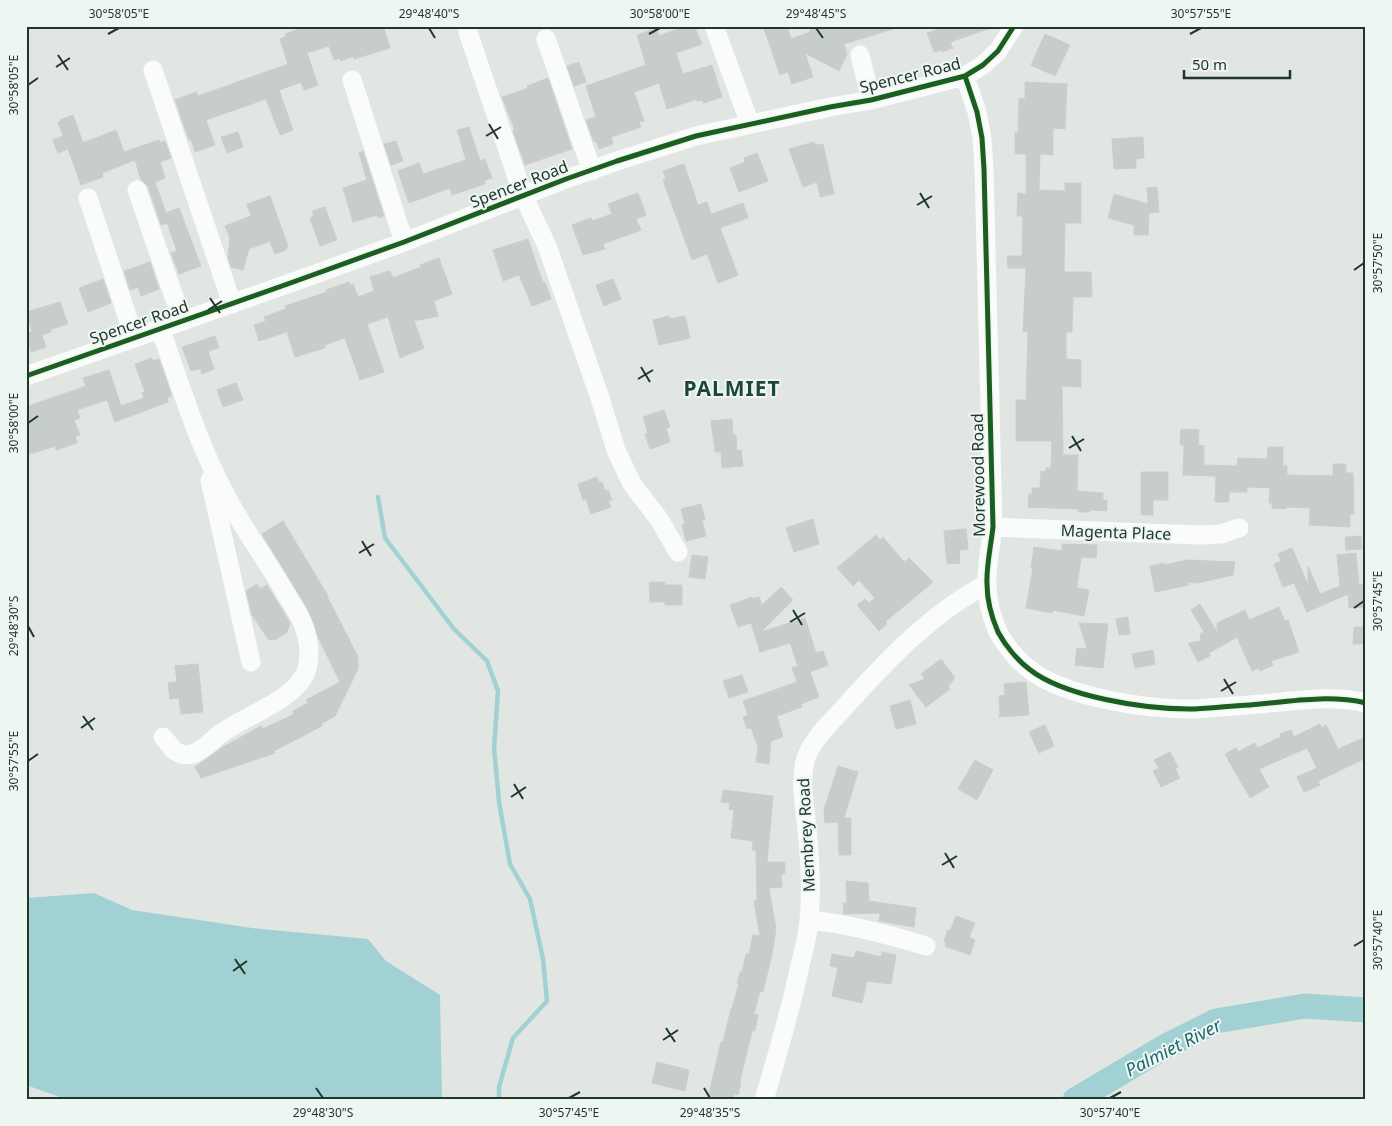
<svg xmlns="http://www.w3.org/2000/svg" width="1392" height="1126" font-family="'Noto Sans',sans-serif">
  <style>
    .water { fill: #a2d1d3 }
    .lines { fill: none; stroke-linecap: round; stroke-linejoin: round }
    .stream { stroke: #a2d1d3; stroke-width: 4.5 }
    .river { stroke: #a2d1d3; stroke-width: 25 }
    .building { fill: #c7cdca; stroke: #cacfcc }
    .minor { stroke: #fafbfb; stroke-width: 19 }
    .cycleway-casing { stroke: #eef6f1; stroke-width: 8 }
    .cycleway { stroke: #1b5e20; stroke-width: 5 }
    .ticks { fill: none; stroke: #20372e; stroke-width: 2 }
    .labels { text-anchor: middle; dominant-baseline: central; stroke-width: 4; stroke-linejoin: round; paint-order: stroke }
    .street-label { font-size: 16px; fill: #20372e; stroke: #eef6f1 }
    .water-label { font-size: 18px; font-style: italic; fill: #1e6a6f; stroke: #eef6f1 }
    .district-label { font-size: 21px; font-weight: bold; letter-spacing: 1px; fill: #1d4839; stroke: #eef6f1 }
    .neatline { fill: none; stroke: #20372e; stroke-width: 2 }
    .ticks-label { font-size: 12px; text-anchor: middle; fill: #20372e }
  </style>
  <rect width="100%" height="100%" fill="#e1e6e3"/>
  <path class="water" d="M94 893 132 910 252 928 368 939 386 961 440 995 442 1100H68L26 1085V898Z"/>
  <g class="lines">
    <path class="stream" d="M378 497 385 538 454 629 487 661 498 691 494 748 499 802 510 864 530 899 543 959 547 1001 513 1038 499 1087V1100"/>
    <path class="river" d="M1075 1100 1166 1046 1216 1021 1305 1006 1366 1010"/>
  </g>
  <path class="building" d="M309 26H383L390 48 354 59 353 56 341 61 340 58 334 60 329 46 307 53 318 85 304 90 301 82 279 90 293 130 280 135 266 99 206 120 215 145 195 152 191 139 189 140 175 100 196 92 198 96 288 64 280 39 286 36 285 34Z
    M686 26H694L702 44 676 53 683 74 712 65 722 97 704 103 702 100 697 101V99L667 109 659 83 634 92 644 121 639 122 641 127 611 137 613 144 599 149 596 141 594 142 586 120 596 117 586 86 646 65 637 35 656 28 659 36Z
    M763 26H787L791 39 810 32V26H893V29L844 44 847 54 839 71 805 53 813 77 792 84 788 72 780 75Z
    M947 26H990L991 28 950 42 953 48 942 52V50L934 52 927 33Z
    M1045 34 1070 45 1055 76 1031 65Z
    M579 62 586 82 574 86 567 66Z
    M548 78 572 149 525 165 513 131 515 130 502 97 528 88 527 86Z
    M1025 82 1067 84 1065 129 1053 128V155L1040 154 1039 190 1065 191V183H1081V223H1065L1064 272H1091L1092 297H1073L1072 332H1066V359L1081 360V387L1062 386 1063 455H1078L1077 491 1103 493V500H1107V511L1090 510V512H1078V509L1028 507 1029 494H1032V488H1040L1041 471 1046 472V468H1051L1052 441H1016V400H1026L1028 332H1023L1026 268H1008L1007 256H1022L1023 216H1017L1018 193 1026 194V154H1015V133H1018L1019 98 1025 99Z
    M73 115 83 143 116 130 124 152 159 140 160 143 165 141 171 158 160 162 165 178 155 182 166 213 179 208 201 266 179 274 171 253 177 251 167 223 161 225 148 186 141 180 135 160 102 173 103 177 81 185 68 149 58 153 53 140 63 136 58 122 61 121 60 120Z
    M469 127 480 161 485 159 492 178 484 181 485 184 452 195 450 188 409 203 398 171 419 163 423 174 466 160 457 130Z
    M238 132 243 147 227 153 221 137Z
    M1143 137 1144 158 1136 159V168L1114 169 1112 139Z
    M396 141 403 161 391 165 384 144Z
    M814 142 815 145 823 144 834 194 820 197 817 182 803 187 789 149Z
    M363 151 384 216 378 218 377 215 353 222 343 188 367 180 359 153Z
    M757 153 768 181 739 192 730 168 745 162 744 158Z
    M684 164 698 205 707 202 711 214 743 203 748 218 720 228 738 275 718 283 707 254 692 260 663 180 666 179 663 171Z
    M1157 187 1159 212 1149 213 1148 235H1134V225L1108 218 1114 194 1148 204 1147 188Z
    M638 193 646 215 636 219 641 230 603 244 605 249 583 255 572 225 591 218 592 221 612 214 608 204Z
    M270 196 288 246 286 250 275 254 270 241 249 249 243 270 231 267 228 257 230 238 225 226 251 216 247 204Z
    M325 207 337 240 320 246 310 218 314 216 312 211Z
    M528 239 543 283 545 282 551 299 532 306 519 275 503 281 493 250Z
    M439 258 452 294 434 301 438 316 414 321 424 348 400 358 388 317 367 324 384 372 360 380 345 338 325 345V348L295 357 287 332 259 341 254 325 266 321 264 317 286 309 285 306 327 292 326 290 349 282 350 285 353 284 358 297 374 291 370 277 390 271 393 278 421 267 420 265Z
    M150 262 159 289 141 296 138 287 130 290 124 271Z
    M103 279 111 303 88 312 79 288Z
    M613 279 621 299 604 306 596 285Z
    M60 302 68 324 51 329V332L42 335 46 347 31 352 26 338V334L32 332 26 312Z
    M669 316V319L685 316 690 338 659 345 653 320Z
    M215 336 219 348 208 351 214 369 202 374 200 369 191 371 182 347Z
    M152 358 153 361 159 359 172 396 167 398 168 402 115 422 107 400 77 410 80 418 74 420 80 435 75 436 77 443 56 450 55 446 30 454 26 443V407L86 386 83 378 109 370 121 406 144 398 142 393 145 392 135 364Z
    M236 383 243 400 223 407 217 390Z
    M664 410 670 427 666 428 670 442 650 449 645 434 648 433 643 417Z
    M732 419 733 435H736L737 451 741 450 743 466 722 468 721 452H715L711 421Z
    M1181 429 1199 430 1198 445 1204 446V465L1237 466 1238 458 1267 459 1268 447H1283V466H1287V475L1333 476V464H1346V473H1353L1354 514H1350V527L1309 525 1310 508 1286 507V509L1272 508V503H1269L1270 488 1247 487V492H1229V502H1215L1216 476 1183 475 1184 445H1180Z
    M1141 472H1168V500H1153V515H1141Z
    M597 477 599 483 602 482 605 491 608 490 612 500 608 501 611 507 591 514 586 499 583 500 578 484Z
    M701 504 705 520H702L706 536 686 541 682 525 685 524 681 509Z
    M813 519 819 544 794 552 786 528Z
    M283 521 328 596H327L358 657V669L335 716 321 724 322 726 274 751 275 753 201 778 195 767 223 747 261 726 263 729 294 714 293 711 308 703 306 700 340 682 319 639 309 611 262 534Z
    M966 529 968 549 959 550 960 563 947 564 944 531Z
    M876 535 880 540 883 537 904 562 909 558 933 582 885 622 887 624 879 631 857 605 865 599 869 603 875 598 859 580 853 586 837 568Z
    M1361 536 1362 549 1346 550 1345 537Z
    M1062 544 1097 545 1096 558 1081 557 1077 588 1089 590 1084 616 1053 610 1052 613 1026 608 1033 568H1031L1034 547 1062 551Z
    M1292 548 1308 585V566L1320 594 1340 586 1337 555 1356 553 1359 585 1366 584V607L1349 608 1348 594 1307 612 1294 583 1283 587 1274 564 1281 561 1278 554Z
    M692 555 708 557 705 579 689 577Z
    M1188 560 1235 562 1233 575 1198 583 1187 582 1189 585 1155 592 1150 566 1164 563V565Z
    M649 582H665V585H682V605H665V602H650Z
    M257 584 260 589 267 585 290 623 287 632 275 640 268 639 252 615 246 591Z
    M781 587 793 600 761 632 805 618 816 653 823 651 828 665 810 672 819 697 801 704 802 707 777 716 783 737 771 741 769 764 756 762 758 746 751 728 747 729 743 717 748 715 743 701 797 682 792 668 798 666 790 643 760 652 751 623 738 627 730 605 752 597 753 599 759 597 762 605Z
    M1200 604 1217 632V623L1245 610 1249 620 1279 607 1285 621 1288 620 1299 652 1271 661 1273 665 1260 671 1259 668 1252 671 1237 637 1209 653 1210 656 1198 662 1188 643 1201 641 1200 634 1204 632 1191 610Z
    M1128 617 1130 634 1119 635 1116 619Z
    M1079 623 1108 624 1103 668 1075 665 1077 648 1087 649Z
    M1354 627H1366V644H1353Z
    M1153 650 1155 664 1135 668 1132 654Z
    M941 659 955 678 948 686 950 689 926 707 909 685 925 679 921 674Z
    M198 664 203 712 181 714 179 698 170 699 168 683 177 682 175 666Z
    M742 675 748 692 729 698 723 681Z
    M1026 682 1029 715 999 717 1000 714 999 696 1005 695 1004 684Z
    M910 700 916 724 896 729 890 706Z
    M1320 724 1321 728 1326 725 1338 749 1366 737V758L1318 781 1320 785 1304 792 1297 777 1317 768 1307 748 1259 769 1269 787 1250 798 1225 754 1236 748 1238 752 1255 743 1257 748 1281 737 1280 734 1291 730 1294 737Z
    M1045 725 1054 746 1039 753 1029 732Z
    M1170 752 1178 767 1175 768 1180 778 1161 787 1153 771 1159 768 1154 760Z
    M975 760 993 770 977 800 958 789Z
    M838 766 858 772 844 818H851V855H839L838 822 825 823 824 810Z
    M723 790 773 796 767 862H785V874H781L782 887 769 888 776 929 772 954 763 992 760 991 754 1014 758 1015 755 1031H752L740 1081 741 1082 738 1095 734 1094 733 1100 708 1098 721 1042H723L731 1009H732L739 983H737L740 972H742L746 954H749L753 935 760 936 754 901H757L756 850H752L753 841 731 838 734 810 729 809 730 803 721 802Z
    M846 881 868 883 869 901 916 908 914 927 879 921 880 913 844 914 843 903H847Z
    M956 916 975 923 969 937 975 940 970 955 945 946 946 942 944 941 948 930 950 931Z
    M856 951 881 957 882 952 896 955 891 984 867 981 862 1003 832 996 838 968 830 966 832 954 854 958Z
    M657 1062 689 1070 685 1091 652 1083Z"/>
  <g class="lines">
    <path class="minor" d="M714 26 750 124
      M468 32 523 195 547 246 600 398 616 450 632 484 659 519 678 552
      M546 39 592 171
      M860 55 871 100
      M153 70 232 304
      M965 76 977 112 982 138 984 169 993 527C991 545 986 568 987 584 987 599 992 618 998 632 1005 645 1017 660 1029 669 1064 697 1145 709 1189 709 1204 709 1219 707 1234 706 1277 704 1323 693 1366 703
      M352 80 404 242
      M137 190 182 320
      M88 198 134 337
      M160 328C180 384 197 441 225 494 243 529 267 560 286 594 292 604 299 614 303 624 309 639 312 661 304 676 289 702 247 715 223 732 209 741 194 764 175 751 171 748 167 741 163 737
      M26 376 296 281 404 242 566 179 617 161 696 136 830 107 871 100 965 76 983 65 998 51 1014 26
      M210 480 251 662
      M993 527 1200 535 1221 534 1239 528
      M809 920C849 924 887 934 926 946
      M764 1100C777 1055 791 1010 800 965 804 950 808 935 809 920 812 891 810 859 807 829 805 806 799 781 806 758 813 739 829 724 842 710 884 663 931 613 987 584"/>
    <g class="cycleway-casing">
      <path id="cycleway" d="M965 76 977 112 982 138 984 169 993 527C991 545 986 568 987 584 987 599 992 618 998 632 1005 645 1017 660 1029 669 1064 697 1145 709 1189 709 1204 709 1219 707 1234 706 1277 704 1323 693 1366 703
        M26 376 296 281 404 242 566 179 617 161 696 136 830 107 871 100 965 76 983 65 998 51 1014 26"/>
    </g>
    <use href="#cycleway" class="cycleway"/>
  </g>
  <path class="ticks" d="M429 28 435 38M816 28 823 38M108 34 119 28M649 34 660 28M1190 34 1201 28M58 55 68 70M56 67 70 58M28 85 38 78M489 124 498 139M486 136 501 127M920 193 929 208M917 205 932 196M1354 270 1364 263M210 298 220 313M208 310 222 301M641 367 650 382M638 379 653 370M28 423 38 416M1072 436 1081 451M1069 448 1084 439M362 541 371 556M359 553 374 544M1354 608 1364 601M793 610 802 625M790 622 805 613M28 626 34 637M1224 679 1233 694M1221 691 1236 682M83 716 93 730M81 728 95 718M28 761 38 754M514 784 523 799M511 797 526 787M945 853 954 868M942 865 957 856M1354 946 1364 940M235 959 245 974M233 971 247 961M666 1028 675 1042M663 1040 678 1030M316 1088 323 1098M704 1088 710 1098M569 1098 580 1092M1110 1098 1121 1092"/>
  <g class="labels">
    <g class="street-label">
      <text transform="translate(910 75) rotate(-14)">Spencer Road</text>
      <text transform="translate(519 184) rotate(-21)">Spencer Road</text>
      <text transform="translate(139 322) rotate(-19)">Spencer Road</text>
      <text transform="translate(978 475) rotate(-91)">Morewood Road</text>
      <text transform="translate(1116 532) rotate(2)">Magenta Place</text>
      <text transform="translate(806 835) rotate(-93)">Membrey Road</text>
    </g>
    <g class="water-label">
      <text transform="translate(1173 1047) rotate(-27)">Palmiet River</text>
    </g>
    <g class="district-label">
      <text x="732" y="388">PALMIET</text>
    </g>
  </g>
  <rect width="1392" height="1126" fill="none" stroke="#eef6f1" stroke-width="55"/>
  <path d="M1184 70v8h106v-8" fill="none" stroke="#20372e" stroke-width="2.5"/>
  <text x="1192" y="70" font-size="15" fill="#20372e" stroke="#eef6f1" stroke-width="4" paint-order="stroke">50 m</text>
  <rect x="28" y="28" width="1336" height="1070" class="neatline"/>
  <g class="ticks-label">
    <text x="119" y="18">30°58'05"E</text>
    <text x="429" y="18">29°48'40"S</text>
    <text x="660" y="18">30°58'00"E</text>
    <text x="816" y="18">29°48'45"S</text>
    <text x="1201" y="18">30°57'55"E</text>
    <text transform="translate(14 85) rotate(-90)" y="4">30°58'05"E</text>
    <text transform="translate(1378 263) rotate(-90)" y="4">30°57'50"E</text>
    <text transform="translate(14 423) rotate(-90)" y="4">30°58'00"E</text>
    <text transform="translate(1378 601) rotate(-90)" y="4">30°57'45"E</text>
    <text transform="translate(14 626) rotate(-90)" y="4">29°48'30"S</text>
    <text transform="translate(14 761) rotate(-90)" y="4">30°57'55"E</text>
    <text transform="translate(1378 940) rotate(-90)" y="4">30°57'40"E</text>
    <text x="323" y="1117">29°48'30"S</text>
    <text x="569" y="1117">30°57'45"E</text>
    <text x="710" y="1117">29°48'35"S</text>
    <text x="1110" y="1117">30°57'40"E</text>
  </g>
</svg>
